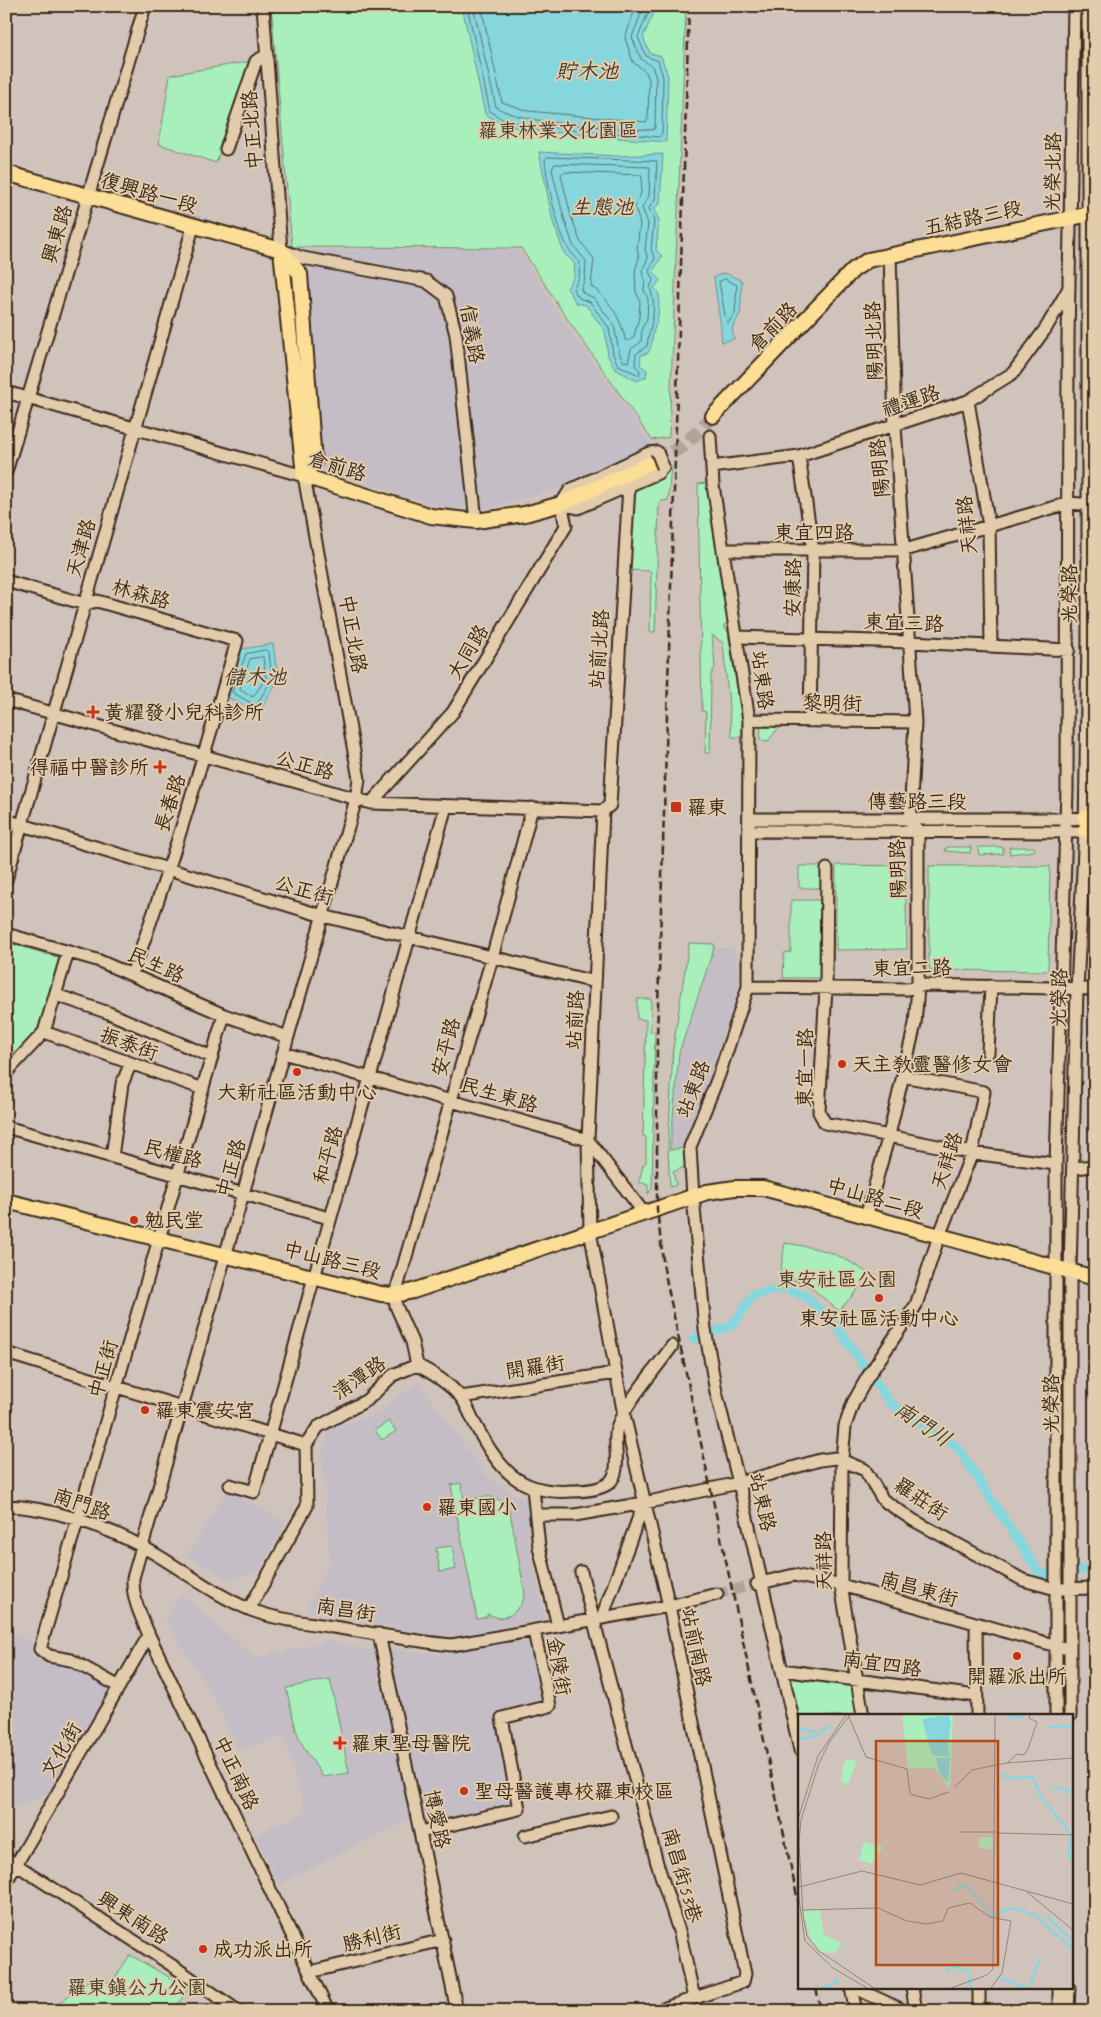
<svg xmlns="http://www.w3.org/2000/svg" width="1101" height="2017" font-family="Caveat,'LXGW WenKai TC',sans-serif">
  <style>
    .built { fill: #c4bdc6 }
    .green { fill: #a8efbc; stroke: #728c6d }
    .water { fill: #86d7dd; stroke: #689291 }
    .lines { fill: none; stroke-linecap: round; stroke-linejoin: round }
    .shore { stroke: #596f6a; stroke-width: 1 }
    .canal { stroke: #86d7dd; stroke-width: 9 }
    .minor-tunnel { stroke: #b2a49c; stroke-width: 11; stroke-dasharray: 11 5.5; stroke-linecap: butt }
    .major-tunnel { stroke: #b2a49c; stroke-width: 14; stroke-dasharray: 14 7; stroke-linecap: butt }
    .minor-casing { stroke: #3b2a1e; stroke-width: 15 }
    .major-casing { stroke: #3b2a1e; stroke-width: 18 }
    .minor { stroke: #e2ccab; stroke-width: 11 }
    .major { stroke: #fdde96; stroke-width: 14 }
    .rail { stroke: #3b2a1e; stroke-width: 2.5; stroke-dasharray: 8 4; stroke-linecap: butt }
    .minor-bridge-casing { stroke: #3b2a1e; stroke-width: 15; stroke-linecap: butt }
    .minor-bridge { stroke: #e2ccab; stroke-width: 11 }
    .poi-dot { fill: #c8321e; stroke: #e2ccab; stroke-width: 2 }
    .labels { text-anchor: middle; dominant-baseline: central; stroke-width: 4; stroke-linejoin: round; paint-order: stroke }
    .street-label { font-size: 20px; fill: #3b2a1e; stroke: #e2ccab }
    .park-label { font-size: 20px; fill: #463e2e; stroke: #e2ccab }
    .poi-label { font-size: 20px; fill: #3b2a1e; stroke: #e2ccab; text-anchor: start }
    .water-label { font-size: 21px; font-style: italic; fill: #423b31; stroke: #e2ccab }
    .inset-river { fill: none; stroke: #86d7dd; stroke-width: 2.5 }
    .inset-road { fill: none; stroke: #94867c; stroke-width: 1 }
    .view { fill: #b44b11; fill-opacity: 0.15; stroke: #b44b11; stroke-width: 2.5 }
    .inset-edge { fill: none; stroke: #3b2a1e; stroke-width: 2.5 }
  </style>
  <rect width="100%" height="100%" fill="#d0c3bb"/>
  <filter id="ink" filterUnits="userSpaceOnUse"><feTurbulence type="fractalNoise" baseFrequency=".02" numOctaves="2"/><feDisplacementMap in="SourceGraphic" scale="10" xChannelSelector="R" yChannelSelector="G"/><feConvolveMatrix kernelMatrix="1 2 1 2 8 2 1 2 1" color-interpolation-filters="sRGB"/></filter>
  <g filter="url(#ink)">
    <path class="built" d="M386 248 519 249 558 313 654 447 562 488 481 510 450 508 408 497 320 467 314 375 304 271 294 251Z
      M714 948H734L740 987 684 1148 670 1150 679 1053Z
      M418 1382 487 1476 518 1497 529 1500V1544L545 1619 453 1639 309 1612 308 1606 330 1561 322 1456 329 1429 376 1414Z
      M227 1490 286 1522 258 1571 229 1580 187 1556Z
      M181 1594 255 1658 327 1641 374 1651 410 1816 406 1821 284 1882 277 1881 255 1834 306 1813 284 1735 238 1751 221 1711 198 1671 165 1620Z
      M6 1631 117 1677 50 1792 6 1812Z
      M530 1639 545 1705 498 1713 515 1807 429 1826 422 1822 412 1775 435 1768 414 1774 387 1649 436 1654Z"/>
    <path class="green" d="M271 6H686L669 437 652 440 568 320 521 248 292 247Z
      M252 61 216 163 159 144 170 75Z
      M669 467H671L668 500 659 502 655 632H650L651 571 628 570 631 489 666 472Z
      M708 483 731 623 724 625V628L728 631 742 720V737H732L723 643 712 635 715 667 711 675 710 753H705L706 712 702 711 698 484Z
      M761 726H780L768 741 760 740Z
      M950 847H971L970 853 945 851 946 848Z
      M978 847H1003V854L979 855Z
      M1009 847H1032L1035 848 1034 851 1010 854Z
      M836 865 905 866 907 949 836 950Z
      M799 866H821V888H799Z
      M929 866H1050L1048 969 1046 971 931 970 929 966Z
      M791 900H821V976L818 978H783L784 953 791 952Z
      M6 942 63 959 40 1029 6 1065Z
      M689 943 714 944V948L679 1053 670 1150 684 1148 686 1166 673 1172 676 1185 670 1187 668 1150 673 1049Z
      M637 999H651L650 1032H655L652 1188 648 1194V1185L639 1182 643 1165 646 1163V1137L643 1136 646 1020 637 1019Z
      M785 1243C823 1249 838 1252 870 1275L839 1311 808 1285 780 1275Z
      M389 1421 396 1431 382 1440 375 1430Z
      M461 1483 465 1505C481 1493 500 1493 510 1512L525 1594 521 1605 511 1615 499 1618 487 1614V1617L477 1619 451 1485Z
      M452 1546 456 1569 440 1572 436 1548Z
      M789 1678 853 1687 857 1716H800V1721Z
      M330 1679 349 1773 323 1777 303 1746 296 1730 286 1688Z
      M130 1955 188 1988 174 2011H59V2003L96 1975 111 1984Z
      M449 2002 451 2011H417Z"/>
    <path class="water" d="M462 6H657L643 37 650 53 661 56 668 76 666 142 524 130 500 123 485 114Z
      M539 152 617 156 663 154 660 204 653 208 659 220 656 250 662 256 653 271 660 280 654 288 659 294C659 309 659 316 654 330 651 338 653 345 648 353L641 355 640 365 647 370 646 377 637 381 615 369 608 356 605 331 586 305 576 303 567 288 574 277 575 264 564 253 553 222Z
      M725 273 742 281 740 314 732 328 734 339 722 342C721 319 716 299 714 277Z
      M273 644 278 680 259 713 225 696 242 649Z"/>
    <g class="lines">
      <path class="shore" d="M467 6 490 111 502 119 525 125 659 137 662 134 663 77 658 61 646 56 638 37 651 6
        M473 6 496 107C526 126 615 127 653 130L655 127 656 78 652 66 641 59 632 37 644 6
        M481 6 502 102 528 111 646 122 648 119 649 79 646 72 633 62 625 38 636 6
        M548 157 657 161 655 200 649 208 654 221 651 249 655 258 649 271 653 280 650 288C658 311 650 323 647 346L636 354 635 365 640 371 639 375 618 365 613 354 609 328 590 302 579 298 573 289 579 278 580 263C577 257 571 254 568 248 557 228 547 183 545 160Z
        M555 164 650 167 649 196 642 208 648 223 645 250 648 258 642 271 645 280 644 290 648 299 647 319 642 328 641 342 631 349 628 362 623 361 619 352 614 325 594 298 583 293 581 289 585 278 586 261 573 245 564 218 552 170Z
        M564 172 642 175 641 193 635 207 640 224 637 248 639 258 635 271 636 292 640 301 639 317 634 337 628 341 625 340C622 319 608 298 591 286L594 259 580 241 571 216 561 175Z
        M725 279 737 285 735 313 728 323 726 321 719 282Z
        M266 650 269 652 272 679 256 706 232 692 246 654Z
        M263 657 266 678 253 697 240 689 250 659Z"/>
      <path class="canal" d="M693 1339 733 1325 753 1295 784 1288 807 1297 839 1330 891 1404 957 1447 1040 1574 1089 1569 1095 1566"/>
      <path class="minor-tunnel" d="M717 1594 757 1584"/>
      <path class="major-tunnel" d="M653 462 683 446 713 416"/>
      <g class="minor-casing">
        <path id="minor" d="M263 6 281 250 303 258 426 281 446 296 456 335 476 521
          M226 149 256 61 267 55
          M6 392 304 476 359 779 356 799 133 1578C132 1599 141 1616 149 1635L328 2011
          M968 401 989 526 991 646
          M710 436 713 485 749 720 748 987 719 1075 690 1147 693 1197 705 1329 716 1392 739 1483 800 1750
          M799 456 813 551 810 721
          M712 467 799 456 968 401 1013 373 1046 328 1069 288
          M6 472 145 6
          M561 504 578 508 658 473 663 467
          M561 504 570 490 649 453 657 452
          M723 550H905L1069 503 1093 505
          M6 581 85 604 97 601 237 641C205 753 172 865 132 974
          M737 637 910 642 1069 650
          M6 700 371 803 603 811
          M749 720 915 722
          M371 803 453 712 566 526 561 504
          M603 811 588 1140 590 1231 623 1410 669 1606 745 1974 743 1982 656 2011
          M603 811 610 805 629 486
          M749 819H1066L1085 818 1092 815
          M6 820 323 916 595 982
          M749 831 1090 832
          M827 869 826 988 819 1112 825 1123 972 1153 1056 1164
          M6 880 193 227
          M6 934 97 960 224 1015 288 1037
          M748 987 908 989 926 985 1095 989
          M56 995 109 1013 212 1057
          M44 1032 203 1089
          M283 1053 588 1140 644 1213
          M988 1053 991 986
          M6 1073 44 1032 68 952
          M6 1127 329 1218
          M112 1157 122 1084 130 1065
          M1074 1168 1095 1166
          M866 1217 889 1135 915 1024 918 987V832L910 821 915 722 895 426 890 255
          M6 1353 306 1445
          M417 1365 412 1342 396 1306 395 1295 492 958 532 808
          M417 1365C433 1373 447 1382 460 1396 467 1404 471 1417 476 1426 499 1469 519 1495 572 1491 583 1491 600 1490 609 1483 623 1471 612 1444 617 1428 624 1404 657 1368 672 1346
          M461 1397 616 1373
          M230 1485 254 1492 446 806
          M533 1488 539 1547 558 1626
          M6 1506C51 1507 104 1526 143 1547 180 1567 212 1594 251 1610 278 1620 304 1622 333 1627 372 1633 412 1641 452 1645L669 1606 717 1594
          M536 1515H575L644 1503 739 1483 820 1460 836 1458 865 1470 883 1500 913 1520 1023 1580 1056 1589 1095 1588
          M581 1572 657 1863 680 1934 694 1998
          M757 1584 794 1575 841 1585 1064 1648
          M249 1609 307 1506 306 1445 318 1427 367 1400 393 1375 417 1365
          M602 1617 644 1503
          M976 1625 977 1716
          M379 1634 457 2011
          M782 1670 976 1696
          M118 1686 71 1660 49 1656 40 1649 224 1015
          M863 1716 841 1585 842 1459 845 1426 853 1403 867 1378 916 1305 939 1236 972 1153 984 1092 903 1076
          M1056 1716V1164L1067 789 1068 338 1074 6
          M1070 1716V1272L1077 989 1085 830 1088 639V6
          M420 1832 519 1809 502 1718 550 1706 534 1631
          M525 1836 611 1816
          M6 1858 173 1966 238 2011
          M6 1882 149 1635
          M310 1972 443 1940
          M851 1988 856 2011
          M855 1988 905 2011
          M912 1988 916 2011
          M979 1988V2011
          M1059 2011V1988
          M1068 2011 1069 1988"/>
      </g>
      <g class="major-casing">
        <path id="major" d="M6 173 281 250
          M281 250 300 274 314 462 304 476
          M281 250 304 476
          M713 416 853 270 868 260 1095 213
          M304 476 431 516 476 521 525 514 561 504 653 462
          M1085 818 1095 817
          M1085 830H1095
          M6 1201 381 1294 395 1295 413 1291 707 1192 735 1188H763L1095 1278"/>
      </g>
      <use href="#minor" class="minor"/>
      <use href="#major" class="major"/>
      <path class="rail" d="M689 6 657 1038V1209L664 1269 800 1910
        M816 1988 821 2011"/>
      <g class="minor-bridge-casing">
        <path id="minor-bridge" d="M657 452 663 467"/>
      </g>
      <use href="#minor-bridge" class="minor-bridge"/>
    </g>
  </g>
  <g class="poi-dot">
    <path d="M90.5 704.5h5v5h5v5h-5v5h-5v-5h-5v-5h5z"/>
    <path d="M157.5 759.5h5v5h5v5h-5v5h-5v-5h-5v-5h5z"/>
    <rect x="670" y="801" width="12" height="12" rx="2.5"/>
    <circle cx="842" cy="1064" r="5"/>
    <circle cx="297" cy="1072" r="5"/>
    <circle cx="134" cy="1220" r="5"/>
    <circle cx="879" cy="1298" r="5"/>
    <circle cx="145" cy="1410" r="5"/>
    <circle cx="427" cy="1507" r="5"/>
    <circle cx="1017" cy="1656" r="5"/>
    <path d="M337.5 1735.5h5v5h5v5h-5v5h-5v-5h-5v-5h5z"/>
    <circle cx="464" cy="1791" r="5"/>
    <circle cx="203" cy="1949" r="5"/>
  </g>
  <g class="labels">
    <g class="street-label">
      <text transform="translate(252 130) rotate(-94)">中正北路</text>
      <text transform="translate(1053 172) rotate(-89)">光榮北路</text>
      <text transform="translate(149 193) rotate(16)">復興路一段</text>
      <text transform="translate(973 218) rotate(-12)">五結路三段</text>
      <text transform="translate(57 234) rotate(-73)">興東路</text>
      <text transform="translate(773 327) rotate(-46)">倉前路</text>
      <text transform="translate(472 334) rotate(80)">信義路</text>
      <text transform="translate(874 341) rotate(-92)">陽明北路</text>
      <text transform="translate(911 401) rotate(-19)">禮運路</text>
      <text transform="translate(337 466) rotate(17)">倉前路</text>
      <text transform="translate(880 468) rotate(-95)">陽明路</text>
      <text transform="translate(967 525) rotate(-96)">天祥路</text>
      <text x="814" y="532">東宜四路</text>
      <text transform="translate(81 548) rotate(-74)">天津路</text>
      <text transform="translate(793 588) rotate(-89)">安康路</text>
      <text transform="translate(141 594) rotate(16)">林森路</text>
      <text transform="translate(1069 594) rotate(-90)">光榮路</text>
      <text transform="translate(904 623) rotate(2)">東宜三路</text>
      <text transform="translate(353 634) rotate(80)">中正北路</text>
      <text transform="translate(599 649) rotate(-86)">站前北路</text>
      <text transform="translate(468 652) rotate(-59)">大同路</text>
      <text transform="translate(762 680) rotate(82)">站東路</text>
      <text transform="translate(832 703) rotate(1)">黎明街</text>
      <text transform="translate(305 765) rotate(16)">公正路</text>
      <text x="917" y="801">傳藝路三段</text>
      <text transform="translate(170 803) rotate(-72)">長春路</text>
      <text transform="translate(898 869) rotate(-92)">陽明路</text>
      <text transform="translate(304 890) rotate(16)">公正街</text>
      <text transform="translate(156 965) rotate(24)">民生路</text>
      <text transform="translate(912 968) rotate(-1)">東宜二路</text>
      <text transform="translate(1059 998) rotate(-88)">光榮路</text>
      <text transform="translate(575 1020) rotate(-87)">站前路</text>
      <text transform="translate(129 1044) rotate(20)">振泰街</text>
      <text transform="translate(446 1047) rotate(-75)">安平路</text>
      <text transform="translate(805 1068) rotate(-89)">東宜一路</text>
      <text transform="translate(693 1089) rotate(-69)">站東路</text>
      <text transform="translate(499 1095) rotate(16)">民生東路</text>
      <text transform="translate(173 1154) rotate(15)">民權路</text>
      <text transform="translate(328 1155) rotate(-74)">和平路</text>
      <text transform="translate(947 1161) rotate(-72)">天祥路</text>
      <text transform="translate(231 1168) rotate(-74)">中正路</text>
      <text transform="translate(875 1198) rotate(16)">中山路二段</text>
      <text transform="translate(332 1260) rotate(14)">中山路三段</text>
      <text transform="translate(535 1367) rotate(-9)">開羅街</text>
      <text transform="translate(103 1369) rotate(-74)">中正街</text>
      <text transform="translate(359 1378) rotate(-35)">清潭路</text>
      <text transform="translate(1051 1404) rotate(-90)">光榮路</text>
      <text transform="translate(921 1499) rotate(34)">羅莊街</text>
      <text transform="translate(762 1502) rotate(77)">站東路</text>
      <text transform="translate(82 1504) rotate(19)">南門路</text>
      <text transform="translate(824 1561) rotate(-91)">天祥路</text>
      <text transform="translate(919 1589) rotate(16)">南昌東街</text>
      <text transform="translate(346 1610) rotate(9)">南昌街</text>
      <text transform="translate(696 1647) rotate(78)">站前南路</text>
      <text transform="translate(882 1664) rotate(8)">南宜四路</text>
      <text transform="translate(559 1666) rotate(80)">金陵街</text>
      <text transform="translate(61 1750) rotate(-60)">文化街</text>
      <text transform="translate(236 1773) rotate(65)">中正南路</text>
      <text transform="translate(437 1819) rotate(78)">博愛路</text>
      <text transform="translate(682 1875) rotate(74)">南昌街53巷</text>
      <text transform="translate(133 1918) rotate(33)">興東南路</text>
      <text transform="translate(372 1938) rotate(-14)">勝利街</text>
    </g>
    <g class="park-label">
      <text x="558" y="130">羅東林業文化園區</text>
      <text x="837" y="1279">東安社區公園</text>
      <text x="137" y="1987">羅東鎮公九公園</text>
    </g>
    <g class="poi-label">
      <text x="104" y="712">黃耀發小兒科診所</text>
      <text x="149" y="767" text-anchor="end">得福中醫診所</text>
      <text x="687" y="807">羅東</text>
      <text x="852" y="1064">天主教靈醫修女會</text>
      <text x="297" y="1092" text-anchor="middle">大新社區活動中心</text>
      <text x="144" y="1220">勉民堂</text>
      <text x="879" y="1318" text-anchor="middle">東安社區活動中心</text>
      <text x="155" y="1410">羅東震安宮</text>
      <text x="437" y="1507">羅東國小</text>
      <text x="1017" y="1676" text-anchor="middle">開羅派出所</text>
      <text x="351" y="1743">羅東聖母醫院</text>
      <text x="474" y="1791">聖母醫護專校羅東校區</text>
      <text x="213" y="1949">成功派出所</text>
    </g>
    <g class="water-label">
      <text x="587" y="71">貯木池</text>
      <text x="602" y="207">生態池</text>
      <text x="255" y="677">儲木池</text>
      <text transform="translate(923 1424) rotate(34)">南門川</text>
    </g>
  </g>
  <g transform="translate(798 1714)">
    <rect width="275" height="275" fill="#d0c3bb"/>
    <path d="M104 1H155L152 75 136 54H110ZM51 45 59 47 50 70 43 68 46 48ZM181 123H195L194 135 181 134ZM66 128 85 133 74 150 61 146ZM22 195 26 221 44 229 37 239 22 238 13 228 5 197Z" fill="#a8efbc"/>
    <path d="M150 1 153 7 150 31 152 43 134 41 124 5ZM138 44H152L150 69 141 59Z" fill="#86d7dd"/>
    <path class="inset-river" d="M209 1 220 4 227 1M249 13 275 12M0 15 18 18M0 26 17 22 31 13 35 15M200 58 210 64 235 63 242 81 273 120M253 72 275 79M273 123 271 142 275 147M155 176 168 171 194 202 214 194 237 201 275 236M249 202 275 227M148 258 155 252 169 257M170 258 173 274M199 263 229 274M23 274 40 268 38 263M231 274 242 244"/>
    <path class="inset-road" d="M50 1 68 43 109 55M52 1 32 27 21 49 3 106 1 128 5 201 9 222 21 237 76 274M209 49 219 40 226 41 230 35 239 8 231 4 232 1M109 55 112 80M157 73 174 56 208 49 275 44M112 80 131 85 151 78M0 105 20 42 48 1M161 118H198M199 119 275 121M1 173 64 157 122 171 163 159 275 190M0 178 7 227 35 254 69 274M229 178 275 216M4 196 80 194 109 207 128 210 145 207 150 194 172 189 192 203 213 207 204 259 193 274M153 274 189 261 195 255 197 1"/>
    <path class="view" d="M78 27H200V251H78Z"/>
    <rect width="275" height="275" class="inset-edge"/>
  </g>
  <rect width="1101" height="2017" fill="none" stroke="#e2ccab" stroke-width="25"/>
  <rect x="12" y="12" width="1076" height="1992" fill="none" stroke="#3b2a1e" stroke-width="2" filter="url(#ink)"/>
</svg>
